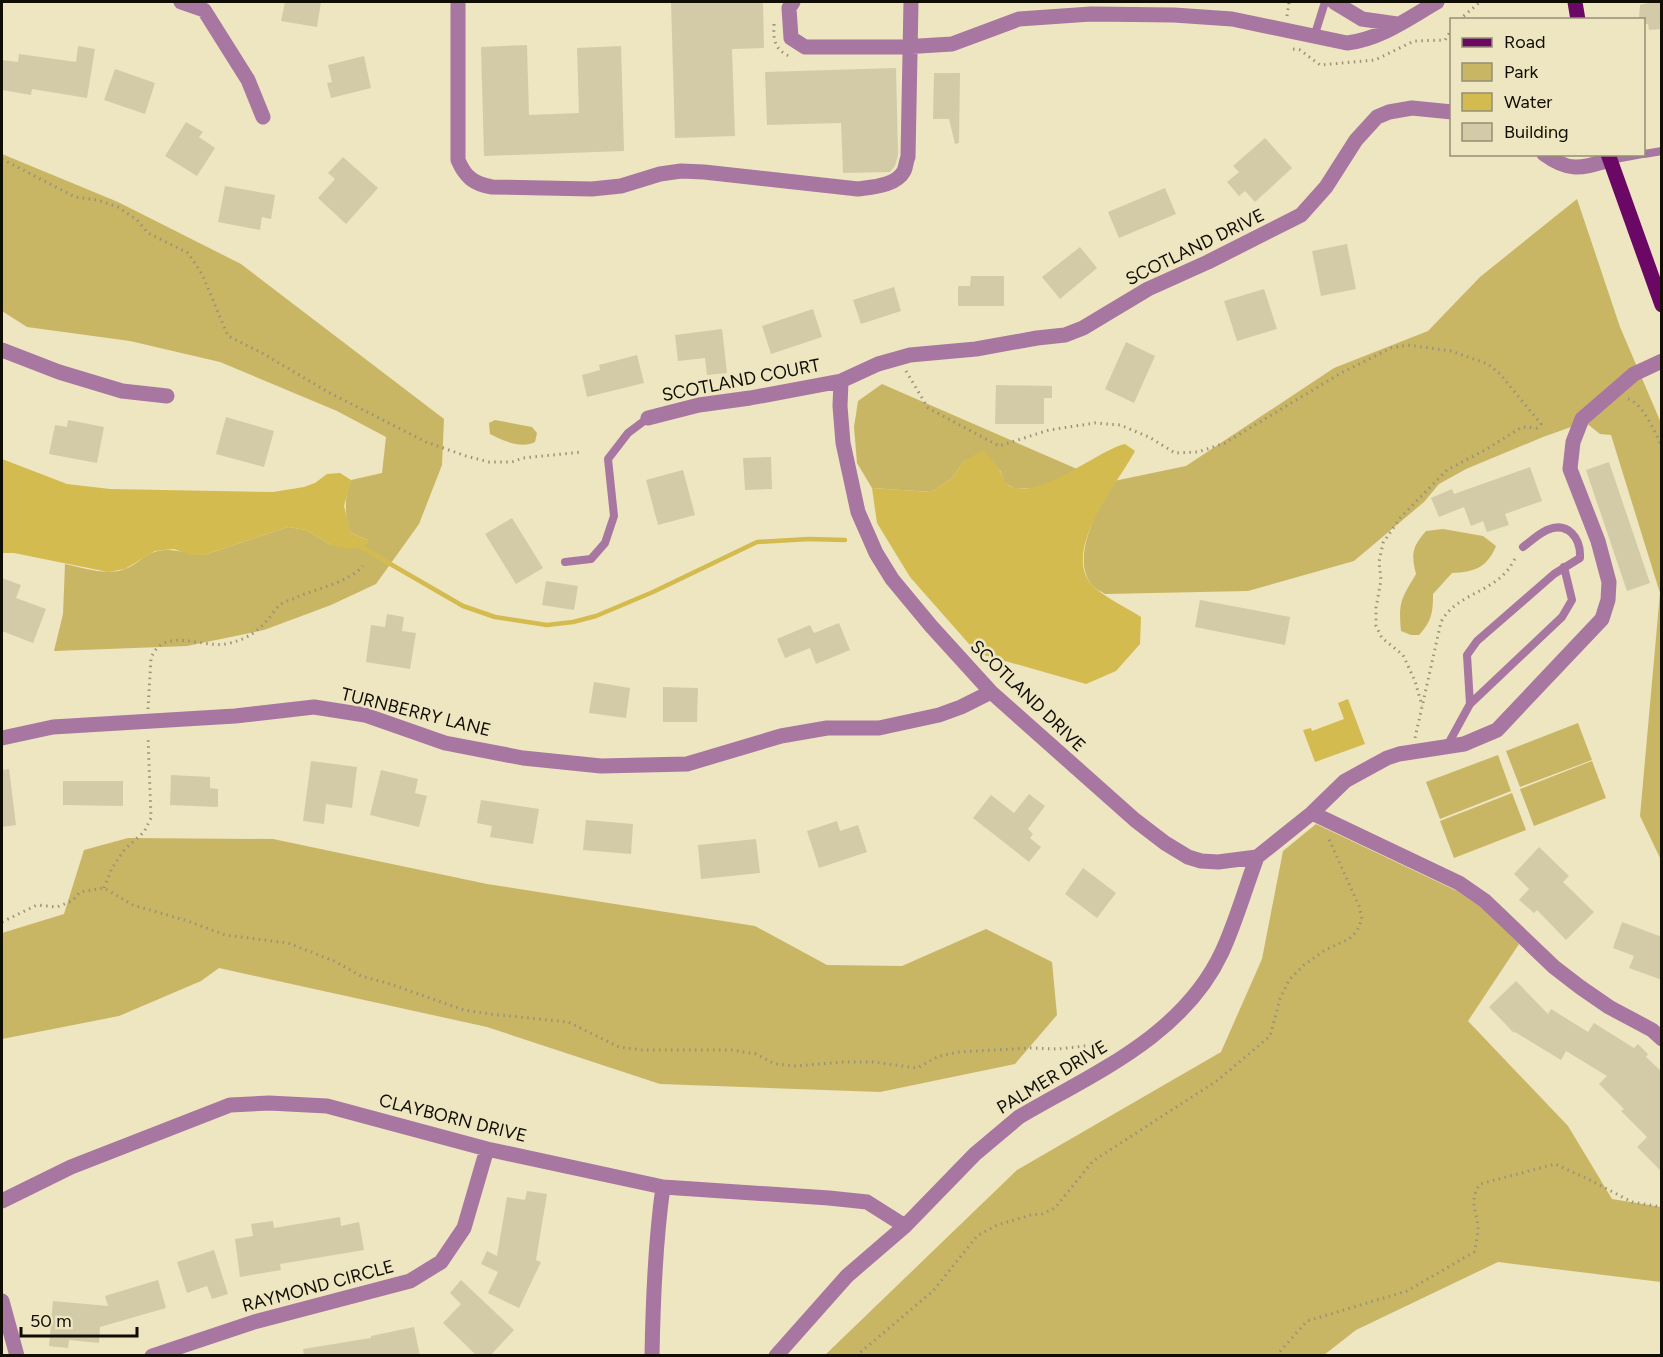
<svg xmlns="http://www.w3.org/2000/svg" width="1663" height="1357" font-family="Figtree,sans-serif">
  <style>
    .green { fill: #c8b665 }
    .water { fill: #d3bb50 }
    .lines { fill: none; stroke-linecap: round; stroke-linejoin: round }
    .stream { stroke: #d3bb50; stroke-width: 4.5 }
    .building { fill: #d3cba7 }
    .path { stroke: #9a9379; stroke-width: 3; stroke-dasharray: 1.5 4.5; stroke-linecap: butt }
    .lane { stroke: #a776a1; stroke-width: 8 }
    .street { stroke: #a776a1; stroke-width: 15 }
    .primary { stroke: #6b0865; stroke-width: 15 }
    .labels { text-anchor: middle; dominant-baseline: central; stroke-width: 5; stroke-linejoin: round; paint-order: stroke }
    .street-label { font-size: 18px; fill: #100d03; stroke: #eee5c1 }
  </style>
  <rect width="100%" height="100%" fill="#eee5c1"/>
  <path class="green" d="M2 154 118 202 241 264 444 419 442 465 419 524 376 584 331 605 264 630 187 646 54 651 63 614 65 564C84 568 107 576 125 569 137 565 146 553 158 551 174 547 187 555 204 555L288 527 306 530 331 545 368 540 351 533C344 513 344 499 351 480L382 473 386 437 337 411 220 362 130 341 27 327 2 311Z
    M1577 199 1620 327 1661 423V860L1640 816 1660 593 1611 435 1600 434 1585 422 1543 437 1466 469 1439 484 1424 502 1354 561 1248 591 1105 594C1102 592 1096 589 1093 586 1075 566 1087 535 1096 514L1030 488 1016 489 1005 483 1000 470 965 460 951 479 931 492 872 488 857 463 854 427 858 401 882 384 1077 469 1114 481 1186 466 1334 368 1428 331 1480 277Z
    M495 420 532 427 537 433 535 442C522 449 503 441 490 434L489 423Z
    M1443 529 1483 536 1496 546C1487 568 1474 572 1452 573L1433 594C1433 612 1432 621 1419 635H1411L1401 631C1398 601 1402 598 1416 574 1411 554 1412 547 1426 531Z
    M1578 723 1592 760 1520 787 1506 751Z
    M1498 755 1511 791 1440 819 1426 782Z
    M1592 761 1606 798 1534 826 1520 789Z
    M1512 793 1526 830 1454 858 1440 821Z
    M1316 824 1457 891 1482 908 1519 944 1468 1021 1568 1126 1612 1199 1661 1207V1282L1498 1262 1356 1330 1324 1355 824 1356 1017 1170 1221 1052 1262 959 1283 851Z
    M128 838 273 839 487 884 755 926 827 965 902 966 986 929 1052 962 1057 1015 1015 1064 880 1092 660 1084 487 1027 219 968 201 981 119 1016 2 1039V933L64 914 84 850Z"/>
  <path class="water" d="M1125 444 1135 451C1119 482 1058 553 1094 587 1106 598 1127 608 1141 617L1140 644 1116 671 1086 684 977 653 910 577 877 523 872 488 931 492 951 479 965 460 984 450C989 456 994 462 998 468 1002 473 1003 480 1007 484 1033 505 1098 450 1125 444Z
    M2 459 67 484 110 489 273 492 304 487 315 483 327 474 340 473 351 480 344 506 351 533 368 540V543L361 547 349 549 331 545 306 530 288 527 204 555H190L174 549 155 551 125 569 108 572 14 553H2Z
    M1348 699 1365 744 1315 762 1303 730 1311 728 1312 731 1344 719 1338 703Z"/>
  <g class="lines">
    <path class="stream" d="M361 547 463 606 495 617 547 625 573 622 596 616 653 592 757 542 809 539 845 540"/>
  </g>
  <path class="building" d="M285 2H321L317 27 281 21Z
    M671 2H763L764 48 732 49 735 136 675 138Z
    M1648 2H1662V29L1649 30 1648 24H1644V20L1639 18 1640 5 1648 3Z
    M527 45 529 115 579 113 577 48 621 46 624 151 484 156 481 47Z
    M78 46 95 49 87 98 32 89 31 95 2 90V60L18 62 19 54 76 62Z
    M364 56 371 88 331 98 327 83 332 82 328 65Z
    M896 68 898 155 895 166 890 172 843 173 841 123 767 125 765 72Z
    M115 69 155 83 145 114 104 100Z
    M934 73H960L959 143 955 144 949 119H933Z
    M186 122 203 132 199 137 215 148 197 176 165 156Z
    M1265 138 1292 168 1255 202 1245 191 1239 196 1227 182 1239 172 1233 166Z
    M343 157 378 188 346 224 318 198 335 179 328 173Z
    M225 186 275 195 271 219 262 217 260 230 218 222Z
    M1165 188 1176 214 1119 238 1108 212Z
    M1347 244 1356 289 1321 296 1312 251Z
    M1080 247 1097 268 1060 299 1042 277Z
    M971 276H1004V306H958V286H970Z
    M894 287 901 311 861 324 853 300Z
    M1264 289 1277 329 1237 341 1224 301Z
    M813 309 822 337 771 354 762 326Z
    M722 329 727 373 707 375 705 358 678 361 675 335Z
    M1126 342 1155 356 1134 403 1105 389Z
    M637 355 644 383 587 397 582 375 600 370 599 365Z
    M996 385 1052 386V398H1044V424H995Z
    M226 417 274 431 264 467 216 454Z
    M68 420 104 427 97 463 49 454 55 425 67 427Z
    M771 457 772 489 745 490 743 458Z
    M1609 462 1650 583 1627 591 1586 470Z
    M1530 467 1542 501 1505 514 1509 525 1487 532 1483 521 1471 526 1464 507 1439 517 1431 498 1452 489 1454 494Z
    M683 470 695 515 658 525 646 480Z
    M512 518 543 568 516 584 485 534Z
    M2 578 21 585 16 598 46 609 33 643 2 631Z
    M546 581 578 586 574 610 542 605Z
    M1200 600 1290 617 1285 645 1195 627Z
    M387 614 404 617 402 631 416 633 410 669 366 662 371 625 385 627Z
    M839 623 850 650 816 664 810 648 785 658 777 639 810 625 814 633Z
    M594 682 630 688 626 718 589 713Z
    M663 687 698 688 697 722H663Z
    M311 761 357 767 352 808 326 804 324 824 303 821Z
    M9 769 16 825 2 827V770Z
    M381 770 418 779 415 793 427 796 419 827 370 815Z
    M171 775 210 777V788L218 789V807L170 805Z
    M63 781H123V806L63 805Z
    M1029 794 1045 806 1028 829 1033 834 1030 838 1041 847 1029 862 973 818 991 795 1014 813Z
    M481 800 539 809 533 844 490 837 492 826 477 823Z
    M586 820 633 824 631 854 583 850Z
    M837 821 840 831 858 825 867 852 819 868 807 831Z
    M756 839 760 873 701 879 698 845Z
    M1539 847 1569 876 1563 882 1594 912 1566 940 1537 910 1534 913 1519 900 1529 889 1514 874Z
    M1083 868 1116 893 1097 918 1065 894Z
    M1622 922 1662 937V980L1629 968 1634 956 1613 948Z
    M1516 981 1548 1014 1551 1009 1588 1032 1594 1023 1634 1048 1638 1044 1648 1054 1646 1057 1662 1072V1172L1637 1147 1647 1137 1621 1111 1624 1109 1599 1084 1607 1076 1566 1051 1561 1060 1515 1032 1514 1033 1489 1007Z
    M527 1191 547 1194 536 1260 541 1262 519 1308 488 1293 498 1272 481 1264 487 1251 497 1256 507 1197 525 1200Z
    M340 1217 341 1226 359 1222 364 1250 280 1264 281 1270 240 1277 235 1239 253 1236 251 1224 273 1221 274 1228Z
    M214 1250 228 1294 212 1299 207 1286 187 1293 177 1262Z
    M158 1280 166 1308 100 1327 99 1343 69 1340 68 1348 49 1346 53 1301 108 1306 105 1296Z
    M461 1280 514 1330 490 1356H477L443 1323 461 1304 450 1293Z
    M414 1327 420 1356H304L303 1349 371 1338V1336Z"/>
  <g class="lines">
    <path class="path" d="M1287 16 1289 2
      M1459 20 1480 2
      M774 24C773 41 775 50 791 57
      M1293 49 1300 50 1320 65 1375 60 1414 41 1445 40 1452 29
      M2 159 75 197 98 200 118 207 137 220 148 233 188 253 202 274 228 336 262 353 328 392 426 442 466 456 489 462H512L523 458 582 452
      M906 371 928 408 999 446 1049 430 1095 423 1120 425 1149 437 1175 453 1198 452 1225 443 1341 373 1391 348 1408 345 1451 351 1488 364 1500 374 1541 424 1537 428 1522 427 1485 450 1447 470 1400 518 1383 543 1379 562 1381 580 1376 608V626L1382 638 1403 655 1415 681 1422 706
      M1628 399C1643 403 1655 433 1662 446
      M148 709 151 658C164 626 201 648 226 644 244 640 256 634 268 619 272 615 276 608 280 605 284 601 292 600 297 597 318 588 347 583 363 566
      M1415 738 1441 622C1456 595 1486 594 1506 572 1510 568 1513 561 1517 556
      M104 888 112 868 125 849 144 832 151 818 148 736
      M2 922 37 905 57 907 72 901 80 892 104 888 133 905 188 921 225 935 288 943 334 961 361 976 390 984 464 1010 490 1014 568 1022 619 1047 642 1050H732L756 1054 775 1064 796 1066 842 1062H873L917 1068 939 1056 959 1052 1029 1048 1058 1049 1085 1046 1108 1047
      M856 1356 933 1291 977 1236 997 1225 1031 1215 1042 1214 1055 1208 1093 1161 1218 1080 1270 1036 1280 999 1289 980 1304 965 1325 950 1349 939 1357 931 1362 919 1359 906 1328 837
      M1276 1356 1307 1321 1407 1291 1474 1252C1476 1244 1478 1235 1478 1227 1476 1209 1469 1201 1480 1184L1555 1164 1588 1179 1632 1202 1662 1207"/>
    <path class="lane" d="M1314 37 1325 2
      M1644 154 1662 151
      M1610 160 1642 154
      M565 562 591 559 605 543 614 516 608 459 628 433 648 418
      M1470 704 1467 655 1477 641 1554 574 1580 558C1581 538 1568 521 1547 530 1538 534 1530 542 1523 547
      M1447 746 1470 704 1562 617 1572 600 1564 567"/>
    <path class="street" d="M181 2 204 10 248 80 263 117
      M458 2V160C465 177 474 184 492 187L592 189 621 186 660 174 681 171 704 172 858 189C872 187 896 186 904 171 906 167 906 161 908 157L911 2
      M793 2 789 8 791 38 805 47H903L952 44 1019 19 1091 14 1174 15 1232 19 1347 43C1381 39 1409 18 1437 2
      M1334 2 1362 19 1397 24
      M1544 154C1570 173 1582 168 1610 160
      M2 350 59 372 122 391 167 396
      M841 381 840 406 843 443 858 512 876 553 892 579 931 626 991 692 1135 820 1165 843 1188 857 1201 861 1218 862 1257 857 1312 813 1345 781 1387 758 1399 754 1464 744 1497 730 1602 619 1608 600 1609 582 1598 541 1570 469 1573 442 1582 419 1634 374 1662 361
      M648 418 699 405 750 398 841 381 878 364 910 355 976 349 1037 338 1065 335 1083 328 1148 289 1208 262 1301 215 1326 187 1356 140 1377 117 1389 112 1412 108 1452 112
      M2 738 53 727 235 716 314 707 365 715 445 743 523 758 601 766 687 764 781 736 827 728H879L939 715 961 707 991 692
      M1312 813 1459 883 1485 901 1554 967 1580 987 1609 1007 1652 1030 1662 1039
      M2 1201 71 1167 230 1105 269 1103 327 1106 487 1149 663 1187 829 1198 867 1202 905 1226
      M2 1301 17 1356
      M152 1356 254 1322 410 1281 441 1262 464 1228 487 1149
      M652 1356C653 1299 655 1243 663 1187
      M776 1356 847 1276 905 1226 975 1154 1019 1117C1094 1073 1183 1036 1222 952 1236 922 1245 889 1257 857"/>
    <path class="primary" d="M1575 2 1578 20
      M1608 154 1662 305"/>
  </g>
  <g class="labels">
    <g class="street-label">
      <text transform="translate(1195 247) rotate(-26)">SCOTLAND DRIVE</text>
      <text transform="translate(741 380) rotate(-11)">SCOTLAND COURT</text>
      <text transform="translate(1028 696) rotate(44)">SCOTLAND DRIVE</text>
      <text transform="translate(416 712) rotate(14)">TURNBERRY LANE</text>
      <text transform="translate(1052 1077) rotate(-31)">PALMER DRIVE</text>
      <text transform="translate(453 1118) rotate(14)">CLAYBORN DRIVE</text>
      <text transform="translate(318 1286) rotate(-15)">RAYMOND CIRCLE</text>
    </g>
  </g>
  <rect width="1663" height="1357" fill="none" stroke="#100d03" stroke-width="6"/>
  <rect x="1450" y="18" width="195" height="138" fill="#eee5c1" stroke="#958f75" stroke-width="1.5"/>
  <rect x="1462" y="38" width="30" height="9" fill="#6b0865" stroke="#958f75" stroke-width="1.5"/>
  <text x="1504" y="48" font-size="18" fill="#100d03">Road</text>
  <rect x="1462" y="63" width="30" height="18" fill="#c8b665" stroke="#958f75" stroke-width="1.5"/>
  <text x="1504" y="78" font-size="18" fill="#100d03">Park</text>
  <rect x="1462" y="93" width="30" height="18" fill="#d3bb50" stroke="#958f75" stroke-width="1.5"/>
  <text x="1504" y="108" font-size="18" fill="#100d03">Water</text>
  <rect x="1462" y="123" width="30" height="18" fill="#d3cba7" stroke="#958f75" stroke-width="1.5"/>
  <text x="1504" y="138" font-size="18" fill="#100d03">Building</text>
  <path d="M21 1327v9h116v-9" fill="none" stroke="#100d03" stroke-width="3"/>
  <text x="30" y="1327" font-size="18" fill="#100d03" stroke="#eee5c1" stroke-width="4.5" paint-order="stroke">50 m</text>
</svg>
